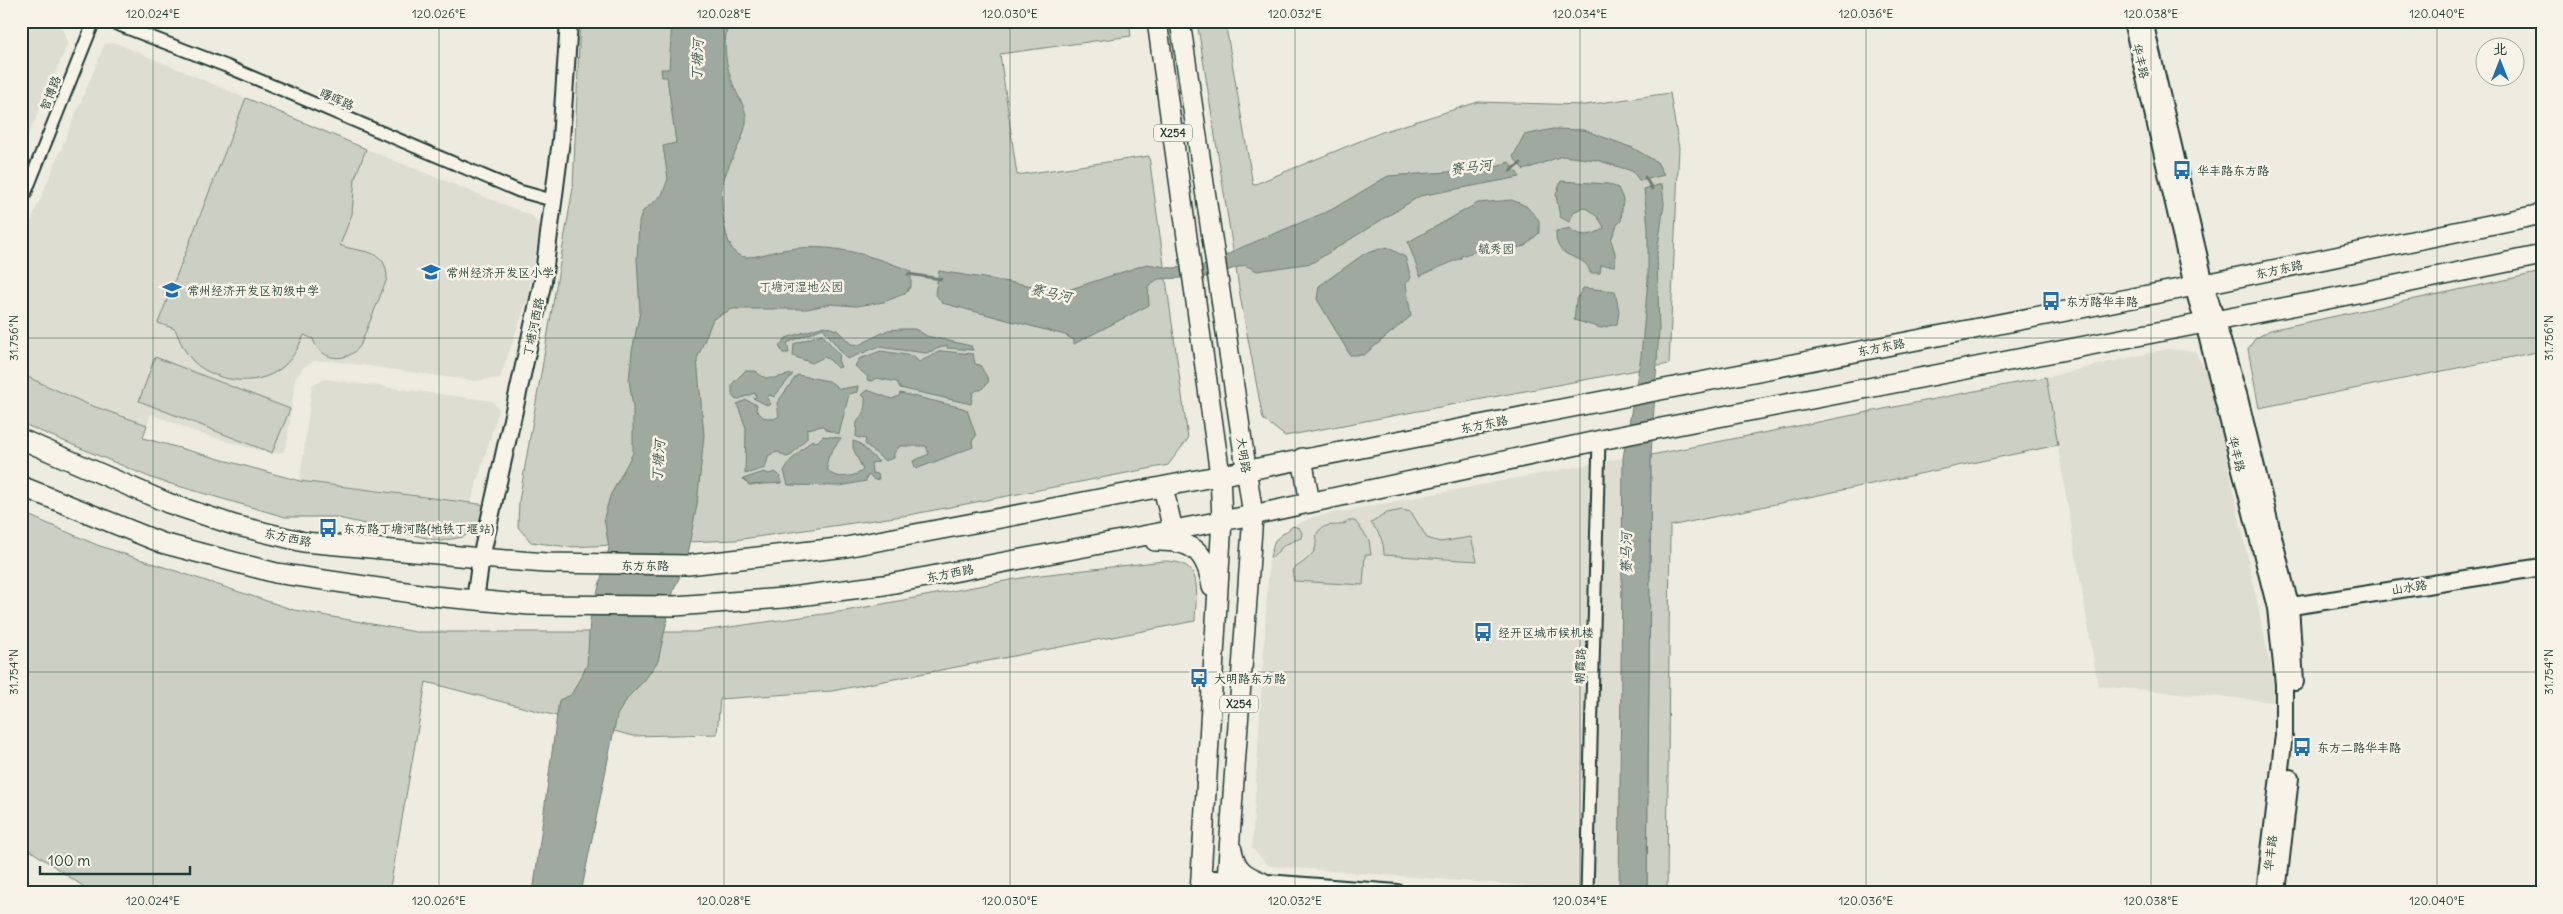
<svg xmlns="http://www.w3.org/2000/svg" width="2563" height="914" font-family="Delius,'LXGW WenKai TC',sans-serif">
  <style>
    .built { fill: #ddddd2 }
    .green { fill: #cccfc4; stroke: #76867c }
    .water { fill: #9fa99f; stroke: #6c7e74 }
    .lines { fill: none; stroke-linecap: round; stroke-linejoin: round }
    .stream { stroke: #6c7e74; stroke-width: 3 }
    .street-casing { stroke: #1f3d34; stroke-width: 15 }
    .secondary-casing { stroke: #1f3d34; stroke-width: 20 }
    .primary-casing { stroke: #1f3d34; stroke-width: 22 }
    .street { stroke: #f7f3e8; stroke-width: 11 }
    .secondary { stroke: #f7f3e8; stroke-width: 16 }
    .primary { stroke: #f7f3e8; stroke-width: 19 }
    .ticks { fill: none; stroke: #1f3d34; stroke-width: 1; stroke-opacity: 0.45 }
    .labels { text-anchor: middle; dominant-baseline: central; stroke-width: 5; stroke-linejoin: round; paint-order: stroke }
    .shield { fill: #f7f3e8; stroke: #60746a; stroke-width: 1 }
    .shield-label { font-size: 11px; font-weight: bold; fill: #1f3d34 }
    .street-label { font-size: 12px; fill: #1f3d34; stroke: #f7f3e8 }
    .poi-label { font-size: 12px; fill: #1f3d34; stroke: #f7f3e8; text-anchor: start }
    .park-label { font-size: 12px; fill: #425a51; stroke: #f7f3e8 }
    .water-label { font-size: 14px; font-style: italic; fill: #3f584f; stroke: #f7f3e8 }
    .neatline { fill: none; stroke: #1f3d34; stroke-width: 2 }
    .ticks-label { font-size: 12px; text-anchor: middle; fill: #1f3d34 }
  </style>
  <rect width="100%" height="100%" fill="#eeece1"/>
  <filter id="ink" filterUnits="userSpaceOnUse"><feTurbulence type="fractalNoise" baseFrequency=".02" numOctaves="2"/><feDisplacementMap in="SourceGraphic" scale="10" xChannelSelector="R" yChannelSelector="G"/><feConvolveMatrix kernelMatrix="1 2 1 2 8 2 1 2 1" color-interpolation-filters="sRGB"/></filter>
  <g filter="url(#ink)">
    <path class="built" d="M21 21H47L62 28 68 43 21 153Z
      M116 43 366 149 532 216 540 227 528 298 500 378 474 381 332 361H314L304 367 295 379 287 444 283 452 271 454 201 434 151 414 147 425 87 404 21 374V245L105 44Z
      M2167 349 2195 351 2210 378 2278 702 2098 686 2046 377Z
      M325 379 493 401 499 409 471 502 300 481 312 385Z
      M1623 458 1619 893 1269 866 1252 849 1269 560 1275 540 1293 526 1313 517Z"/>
    <path class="green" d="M580 21H1129L1131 36 1000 54 1017 175 1149 156 1188 439 1168 465 909 515 735 540 568 547 531 542 518 527 519 501 573 188Z
      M1197 21H1225L1253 185 1382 132 1478 102 1585 105 1670 93 1679 148 1669 364 1285 436 1263 419 1241 301Z
      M246 98 366 149 355 178 352 214 340 245C360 254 387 246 387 279L360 346C347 364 320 361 313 339L304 335C299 346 294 356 286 364 262 388 218 384 194 362 185 353 180 341 175 329L158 323Z
      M2542 272V351L2259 408 2248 349 2255 339 2270 330Z
      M155 357 290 409 272 453 139 401Z
      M21 374 87 404 147 425 143 438 300 481 487 505 478 527 463 537 440 541 334 517H285L154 479 21 423Z
      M2046 377 2058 445 1670 526 1667 893H1647L1651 455Z
      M1402 510 1411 512 1427 538 1440 542 1471 537 1477 561 1384 555C1384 541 1380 534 1371 523L1387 513Z
      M21 512 97 545 294 610 416 632H694L845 611 1032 576 1164 561C1205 561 1196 590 1195 621L832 691 720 699 717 734 633 736 426 682 389 893H93L21 844Z
      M1348 521H1355L1369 540 1371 555H1365L1363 585 1294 581 1292 571C1299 564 1312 558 1315 549 1318 541 1313 534 1322 528 1331 522 1340 529 1348 521Z
      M1293 526 1299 528 1302 533 1301 538 1284 545 1273 557H1270L1275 540Z"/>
    <path class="water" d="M672 21H730C721 41 726 67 734 87 739 98 748 111 746 123 742 145 726 165 722 187 720 201 724 247 738 255 750 261 769 252 782 250 830 242 867 254 911 271V285L906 293 884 302 856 306 830 304 807 309H732L713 319 697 359 704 435 697 505 685 565 674 589 658 661 644 681 629 696 617 715 581 893H533L559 700 571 695 587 665 590 620 609 548 604 518 610 496 633 453V407L629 380 632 351 640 312 637 259 639 223 642 212 662 195 668 179 663 146 676 143 667 77H662L661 69H669Z
      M1553 129 1584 130 1633 148 1657 162 1664 175 1640 181 1632 171 1597 160 1562 156 1524 170 1513 157 1524 135Z
      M1509 162 1520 177 1420 196 1312 263 1257 271 1245 265 1207 277 1158 279 1148 286 1149 305 1074 344V340L1065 335 942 303 935 293 939 271 1065 291 1147 264 1172 268 1208 265 1240 248 1331 210 1388 176 1491 169Z
      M1561 181 1608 184 1618 188 1623 199 1621 221 1617 225 1611 240 1615 253V266L1601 265 1600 273H1590C1587 251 1554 264 1556 231L1570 228C1579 238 1594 236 1604 228 1600 218 1593 212 1583 207L1574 212 1569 222 1560 217 1556 195Z
      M1662 184 1664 204 1657 254 1659 330 1651 455 1647 893H1619L1623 458 1641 356 1648 280V227L1644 189Z
      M1512 200 1526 206 1539 220V233L1525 246 1511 249 1502 245 1489 247 1461 256V258L1420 276 1408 242 1478 203Z
      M1387 247 1405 257 1411 278 1406 284 1411 316 1364 355H1350L1317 299 1319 286 1364 254Z
      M1583 288 1615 291 1619 311 1617 324 1601 328 1574 320 1576 301Z
      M824 326 837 330 851 344 859 345 888 330 900 329H915L927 336 971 346 973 350 947 348V345L926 353 878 347 847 359 823 328 787 343 789 353H783L779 346 786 338Z
      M822 334 840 356 838 360 841 367 837 368 830 360 824 357 812 363 793 356 794 344Z
      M881 351 913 356 919 362 941 351 973 354 975 364 980 365 989 381 981 390H977L973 393 971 404 900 388 897 382 876 378 872 381 867 380 868 377 855 366 859 359Z
      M745 371H756C767 384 778 376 793 374L774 397 770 395 767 398 771 404 769 406 753 398 756 397 755 393 736 400 732 395V384Z
      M797 375 829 381 840 389 858 386 857 392 849 394 839 434 827 430 823 426 807 429V438L790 456 786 457 778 452 769 455 765 468 745 474 746 428 737 404 746 400 757 405 756 410 763 417 774 419 779 416 777 403Z
      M867 390 892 399 899 396 900 393 963 408 967 410 976 436 972 441 973 447 916 469 913 461 929 454 926 446H900L894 453V458L885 461 865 444 866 439 856 437 857 422C863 416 866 406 865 397L861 395Z
      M823 436 841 438C836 446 829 452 827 462 824 481 854 479 863 470L853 448V441L859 443 879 462 871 463 872 473 878 474 879 479 874 480 871 476H867L866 481 840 486 788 485 784 471 790 461 812 440 817 442Z
      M764 472 769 474 775 472 779 475 782 483 749 485 743 479Z"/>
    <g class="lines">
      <path class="stream" d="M1510 171 1521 163
        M1645 177 1652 189
        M908 274 941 279"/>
      <g class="street-casing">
        <path id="street" d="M109 21 226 66 519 191 555 201
          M21 204 94 21
          M1587 893 1599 440"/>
      </g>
      <g class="secondary-casing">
        <path id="secondary" d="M2132 21 2193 286 2204 323 2276 608 2284 684V735L2265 893
          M2144 21 2205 284 2238 394 2290 606 2295 682
          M475 600 481 558 543 281 561 140 569 21
          M2279 608 2542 567
          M1201 878 1397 893
          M2277 893 2290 778"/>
      </g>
      <g class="primary-casing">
        <path id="primary" d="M1157 21 1220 475 1222 520 1200 893
          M1180 21 1253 515 1226 893
          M21 439 168 503 234 525 304 542 481 558 546 563 688 565 846 547 1027 513 2205 284 2542 214
          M1302 458 1310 503
          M21 486 162 543 276 573 433 596 529 605 675 606 783 598 884 585 1253 515 1615 437 2318 301 2542 255
          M1163 487 1173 530
          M1155 541C1192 540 1206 550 1212 587
          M1232 850C1236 870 1244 875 1262 882"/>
      </g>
      <use href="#street" class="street"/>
      <use href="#secondary" class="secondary"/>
      <use href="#primary" class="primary"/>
    </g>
  </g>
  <path class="ticks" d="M153 21V893M439 21V893M724 21V893M1010 21V893M1295 21V893M1580 21V893M1866 21V893M2151 21V893M2437 21V893M21 338H2542M21 672H2542"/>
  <defs>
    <g id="bus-bare" transform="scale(1.5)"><path d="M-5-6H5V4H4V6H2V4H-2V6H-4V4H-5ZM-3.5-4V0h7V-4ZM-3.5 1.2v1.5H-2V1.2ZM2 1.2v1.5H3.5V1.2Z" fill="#1f6fb2" stroke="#f7f3e8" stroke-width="2.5" paint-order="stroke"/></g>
    <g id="school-bare" transform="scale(1.5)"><path d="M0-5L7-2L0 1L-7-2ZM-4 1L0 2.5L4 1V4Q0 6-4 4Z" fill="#1f6fb2" stroke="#f7f3e8" stroke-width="2.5" paint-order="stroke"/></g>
  </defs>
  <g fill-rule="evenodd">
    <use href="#bus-bare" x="2182" y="170"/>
    <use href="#school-bare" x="431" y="272"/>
    <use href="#school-bare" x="172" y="290"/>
    <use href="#bus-bare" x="2051" y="301"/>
    <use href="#bus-bare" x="328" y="528"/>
    <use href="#bus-bare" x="1483" y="632"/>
    <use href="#bus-bare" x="1199" y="678"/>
    <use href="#bus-bare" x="2302" y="747"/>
  </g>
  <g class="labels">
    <g class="shield">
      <rect x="1154" y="124.5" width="38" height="17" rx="4"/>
      <rect x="1220" y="695.5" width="38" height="17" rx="4"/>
    </g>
    <g class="shield-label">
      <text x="1173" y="133">X254</text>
      <text x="1239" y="704">X254</text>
    </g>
    <g class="street-label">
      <text transform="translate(2141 61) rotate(77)">华丰路</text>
      <text transform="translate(50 93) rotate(-68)">智博路</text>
      <text transform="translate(337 99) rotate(23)">曙晖路</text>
      <text transform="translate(2279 269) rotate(-12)">东方东路</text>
      <text transform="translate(533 327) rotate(-78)">丁塘河西路</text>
      <text transform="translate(1881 347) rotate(-11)">东方东路</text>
      <text transform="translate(1484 424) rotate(-11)">东方东路</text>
      <text transform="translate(2237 454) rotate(76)">华丰路</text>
      <text transform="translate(1244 455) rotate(81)">大明路</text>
      <text transform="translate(288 537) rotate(12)">东方西路</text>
      <text x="645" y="565">东方东路</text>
      <text transform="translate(950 573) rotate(-11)">东方西路</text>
      <text transform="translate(2409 587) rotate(-9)">山水路</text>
      <text transform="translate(1580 666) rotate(-88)">朝霞路</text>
      <text transform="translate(2270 853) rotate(-83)">华丰路</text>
    </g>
    <g class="poi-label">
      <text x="2197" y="170">华丰路东方路</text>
      <text x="446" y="272">常州经济开发区小学</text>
      <text x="187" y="290">常州经济开发区初级中学</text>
      <text x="2066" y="301">东方路华丰路</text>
      <text x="343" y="528">东方路丁塘河路(地铁丁堰站)</text>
      <text x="1498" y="632">经开区城市候机楼</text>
      <text x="1214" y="678">大明路东方路</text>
      <text x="2317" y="747">东方二路华丰路</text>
    </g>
    <g class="park-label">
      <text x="1496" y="248">毓秀园</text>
      <text x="801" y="286">丁塘河湿地公园</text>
    </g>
    <g class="water-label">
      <text transform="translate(697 60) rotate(-88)">丁塘河</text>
      <text transform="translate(1471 167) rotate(-7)">赛马河</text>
      <text transform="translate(1051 293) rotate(12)">赛马河</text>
      <text transform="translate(658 461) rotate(-86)">丁塘河</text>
      <text transform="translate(1626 553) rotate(-90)">赛马河</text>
    </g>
  </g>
  <rect width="2563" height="914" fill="none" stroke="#f7f3e8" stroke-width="55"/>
  <g transform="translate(2500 62)"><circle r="24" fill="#f7f3e8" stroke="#a1aaa0"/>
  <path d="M0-4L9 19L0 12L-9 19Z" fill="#1f6fb2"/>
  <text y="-8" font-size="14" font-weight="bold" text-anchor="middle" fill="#1f3d34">北</text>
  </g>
  <path d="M40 866v8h150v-8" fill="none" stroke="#1f3d34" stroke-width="2.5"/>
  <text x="48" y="866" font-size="15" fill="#1f3d34" stroke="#f7f3e8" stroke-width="4" paint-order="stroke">100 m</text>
  <rect x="28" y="28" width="2508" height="858" class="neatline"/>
  <g class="ticks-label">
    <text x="153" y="18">120.024°E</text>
    <text x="439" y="18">120.026°E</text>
    <text x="724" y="18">120.028°E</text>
    <text x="1010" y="18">120.030°E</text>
    <text x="1295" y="18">120.032°E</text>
    <text x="1580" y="18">120.034°E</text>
    <text x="1866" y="18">120.036°E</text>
    <text x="2151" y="18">120.038°E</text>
    <text x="2437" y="18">120.040°E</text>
    <text transform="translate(14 338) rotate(-90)" y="4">31.756°N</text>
    <text transform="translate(2549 338) rotate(-90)" y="4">31.756°N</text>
    <text transform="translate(14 672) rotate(-90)" y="4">31.754°N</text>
    <text transform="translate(2549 672) rotate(-90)" y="4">31.754°N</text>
    <text x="153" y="905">120.024°E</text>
    <text x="439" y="905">120.026°E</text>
    <text x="724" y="905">120.028°E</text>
    <text x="1010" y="905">120.030°E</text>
    <text x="1295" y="905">120.032°E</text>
    <text x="1580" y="905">120.034°E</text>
    <text x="1866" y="905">120.036°E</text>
    <text x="2151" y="905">120.038°E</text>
    <text x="2437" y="905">120.040°E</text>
  </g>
</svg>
